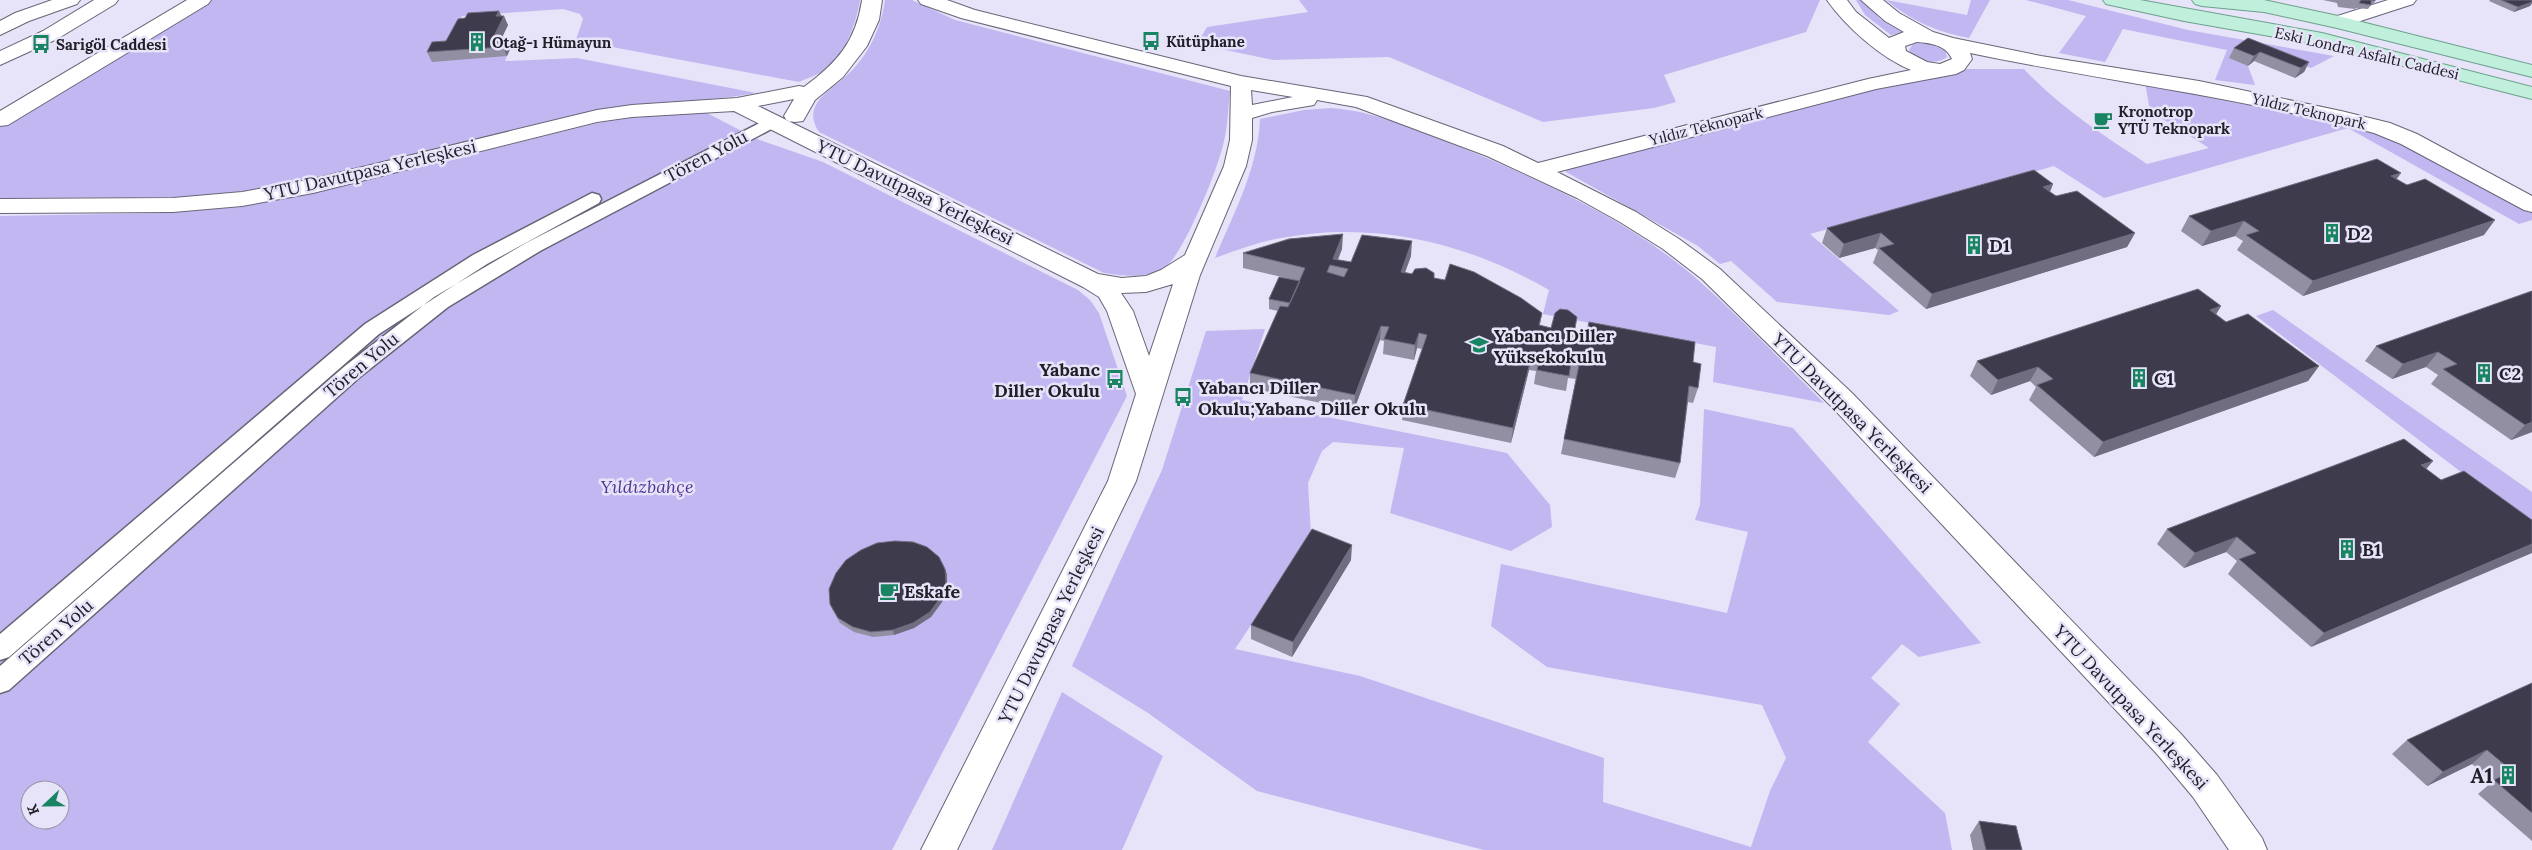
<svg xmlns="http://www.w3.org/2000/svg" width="2532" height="850" font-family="Lora,serif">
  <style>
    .green { fill: #c2b7f1; fill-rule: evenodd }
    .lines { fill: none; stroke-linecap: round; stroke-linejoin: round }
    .pedestrian-casing { stroke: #686577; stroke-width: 3 }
    .minor-casing { stroke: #686577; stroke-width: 2 }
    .secondary-casing { stroke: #686577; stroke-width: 2 }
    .primary-casing { stroke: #6da08d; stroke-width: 2 }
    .pedestrian { fill: #fff; fill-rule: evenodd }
    .minor { fill: #fff; fill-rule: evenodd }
    .secondary { fill: #fff; fill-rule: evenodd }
    .primary { fill: #c0efdb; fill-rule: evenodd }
    .wall { fill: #928fa2 }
    .shaded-wall { fill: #716d80 }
    .building { fill: #3e3b4c; stroke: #716d80; fill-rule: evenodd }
    .labels { text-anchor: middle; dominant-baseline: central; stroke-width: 5; stroke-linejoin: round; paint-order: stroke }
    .far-poi-label { font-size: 15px; font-weight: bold; fill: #212028; stroke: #e7e3f9; text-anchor: start }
    .far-street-label { font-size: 15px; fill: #212028; stroke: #e7e3f9 }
    .street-label { font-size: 18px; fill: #212028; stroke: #e7e3f9 }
    .poi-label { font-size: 18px; font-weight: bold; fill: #212028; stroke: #e7e3f9; text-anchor: start }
    .park-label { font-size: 18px; font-style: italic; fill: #533694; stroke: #e7e3f9 }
    .near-poi-label { font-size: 21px; font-weight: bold; fill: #212028; stroke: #e7e3f9; text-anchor: end }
  </style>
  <rect width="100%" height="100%" fill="#e7e3f9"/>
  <path class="green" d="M210 0H860C856 25 845 54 824 70 818 75 807 78 799 82L591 43H575L583 19 580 14 563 9 462 16 448 42 507 56 505 61 577 58 756 93C703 103 649 100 596 110L313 179 246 191 180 197 0 198V124Z
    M885 0H912L955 20 1230 91C1228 108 1228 125 1224 141 1219 166 1184 255 1164 268 1146 279 1124 276 1104 273L819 132C814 124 811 116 815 107 821 94 835 86 845 77 868 57 881 29 885 0Z
    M1299 0H1820L1806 32 1664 75 1676 102 1654 108 1543 122 1389 57 1273 60 1197 44 1207 27 1308 12Z
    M1856 0H1863L1880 19 1903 32 1891 35 1865 15Z
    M1886 0 1967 15 1971 0H1990L1969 38C1937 32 1912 21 1886 0Z
    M2026 0H2068L2188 30 2334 56 2311 68 2254 46 2248 66 2255 85 2215 80 2227 50 2123 29 2105 62 2059 53 2086 16Z
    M1926 43 1945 50 1947 57C1936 66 1916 61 1909 50L1913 44Z
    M1960 69H2024C2060 108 2103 135 2147 164L2209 148 2150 111 2145 82 2246 100 2388 136 2532 209V220L2519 224 2348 128 2104 198 2054 166 1810 234 1899 311 1889 315 1777 302 1731 261 1720 264 1698 246 1566 172 1568 165 1921 77Z
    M1331 108C1375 111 1419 131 1460 147 1542 181 1629 220 1697 279 1741 318 1782 362 1824 403L1713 382 1716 347 1543 314 1549 290C1468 243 1375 220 1281 238 1259 242 1237 250 1215 258 1234 212 1258 169 1260 119L1304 110Z
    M705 112 757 139 823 162 1078 290 1090 300 1099 313 1127 396 892 850H0V216L166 213 239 207 313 193 598 123 631 118ZM30 790H60V820H30Z
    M2273 310 2532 492V526L2256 316Z
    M1265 329 1242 400 1507 453 1550 505 1552 527 1511 551 1390 513 1404 448 1333 442 1322 451 1308 483 1311 535 1235 649 1360 676 1604 758 1603 802 1751 847 1770 791 1786 758 1762 705 1547 667 1491 626 1501 564 1727 613 1748 532 1695 520 1700 505 1704 409 1793 428 1981 643 1919 657 1902 644 1871 678 1900 704 1868 742 1945 813 1952 850H1484L1257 791 1148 713 1072 666 1162 470 1206 331Z
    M1062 692 1163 756 1122 850H992Z"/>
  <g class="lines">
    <g class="pedestrian-casing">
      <path id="pedestrian" d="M773 116 779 117 782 121 779 125 540 251 448 307 361 376 9 690 0 693V666L345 366 434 297 526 243Z
        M592 193 599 195 601 199 599 203 487 264 379 334 9 657 0 660V634L365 324 473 255Z"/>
    </g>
    <g class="minor-casing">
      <path id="minor" d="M187 0H211L208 4 8 125 0 126V111Z
        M862 0H882L879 20 867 46 843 77 815 100 803 121 795 122 787 121 784 116 794 99 758 106 1098 274 1122 278 1146 276 1161 270 1185 255 1224 166 1230 140 1231 86 961 18 921 4 918 0H947L975 10 1241 76 1367 97 1503 146 1538 163 1868 79 1911 70C1881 58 1845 26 1827 0H1847L1856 12 1889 38 1904 32 1885 21 1861 0H1883L1899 13 1933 32 1953 38 2041 56 2199 81 2341 111 2390 123 2417 134 2532 196V212L2524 210 2401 144 2374 133C2241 97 2104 81 1970 53L1972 59 1964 70 1956 74 1876 89 1557 172 1636 212 1679 239 1720 269 1852 393 2181 734 2217 775 2262 838 2267 850H2229L2193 797 2157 754 1832 407 1702 279 1663 249 1620 222 1577 198 1487 156 1356 107 1317 100 1314 105 1272 112 1252 118V140L1246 166 1200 275 1136 481 957 850H921L1108 481 1136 394 1107 311 1099 297 1083 287 734 111 632 117 597 122 313 193 242 206 173 212 0 213V199L173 198 242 192 313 179 597 110 632 105 737 98 799 86 804 87C837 63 856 41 862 0ZM1917 42C1930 43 1946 45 1952 59L1940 64 1927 62 1906 51 1905 46ZM1251 90 1293 97 1252 105ZM1173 284 1149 356 1133 311 1121 293 1146 292Z
        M2388 0H2416L2413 4 2345 26H2331L2328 22 2331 18Z"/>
    </g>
    <g class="secondary-casing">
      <path id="secondary" d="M52 0H80L77 4 29 21 0 35V21L15 13Z
        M94 0H118L115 4 57 39 0 65V51L43 31Z"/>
    </g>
    <g class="primary-casing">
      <path id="primary" d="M2103 0H2140L2322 33 2532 87V99L2321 45 2184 21 2106 4Z
        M2192 0H2264L2338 16 2532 65V77L2337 28 2264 12 2202 6 2195 4Z"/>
    </g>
    <use href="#pedestrian" class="pedestrian"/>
    <use href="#minor" class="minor"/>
    <use href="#secondary" class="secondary"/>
    <use href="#primary" class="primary"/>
  </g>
  <path class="wall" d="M2323 0H2375V1L2373 5H2371L2368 9 2356 8 2355 9 2338 7 2337 3Z
    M2490 0H2532V3L2530 6 2514 12 2489 1Z
    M499 11 501 16 508 25 502 37H507L511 47 507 56 432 62 427 52 446 41 465 18Z
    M2248 38 2309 62 2304 72 2295 78 2254 61 2248 66 2229 58 2234 48Z
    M2396 179 2484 235 2303 296 2237 250 2243 241 2235 236 2202 246 2181 231 2189 216Z
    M2053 184 2050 192 2056 196 2135 233 2127 247 1926 309 1873 263 1878 250 1875 248 1839 258 1822 243 1827 228Z
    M1342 249 1338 260 1351 262 1411 256 1405 272 1434 278 1542 313 1540 325 1693 362 1698 388 1693 403 1688 402 1680 463 1675 478 1561 454 1576 379 1568 378 1566 391 1550 388 1534 384 1536 371 1529 370 1511 443 1402 420 1403 405 1422 349 1417 348 1414 360 1383 354 1384 341 1380 340 1354 410 1250 388V373L1278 311 1269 309V299L1286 278 1243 268V253Z
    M2532 291V432L2511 440 2431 384 2438 375 2426 367 2392 379 2365 361 2376 346Z
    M2221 306 2216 314 2226 322 2319 366 2308 381 2094 457 2029 400 2036 387 2030 381 1991 395 1970 376 1977 361Z
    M2433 461 2426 469 2441 480 2532 520 2311 647 2228 574 2237 561 2226 552 2184 568 2157 544 2167 529Z
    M1351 560 1292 657 1251 639V625Z
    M947 574V587L942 602 931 617 914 628 894 635 873 637 854 632 840 623 832 609 830 604Z
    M2532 683V841L2478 794 2492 782 2472 764 2427 786 2392 754 2407 740Z
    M1979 821 2022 850H1973L1970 835Z"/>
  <path class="shaded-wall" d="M2532 2V3L2530 6 2514 12 2518 7Z
    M499 11 503 19 504 16 508 25 497 48 493 38 496 16Z
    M507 37 511 47 507 56 503 47Z
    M2260 52 2254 61 2248 66 2254 56Z
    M2309 62 2304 72 2295 78 2301 68Z
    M2401 173 2391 187V176Z
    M2053 184 2047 199 2043 187Z
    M2495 220 2484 235 2303 296 2313 281Z
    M2244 221 2235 236 2202 246 2211 231Z
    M1881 233 1875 248 1839 258 1844 244Z
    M2135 233 2127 247 1926 309 1932 294Z
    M1343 234 1342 249 1335 266 1333 259Z
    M1412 241 1411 256 1400 286 1401 272Z
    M2221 306 2212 321 2210 310Z
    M1381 326 1380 340 1354 410 1355 395Z
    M1419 333 1417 348 1414 360 1415 345Z
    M2438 352 2426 367 2392 379 2403 364Z
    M1532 355 1529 370 1511 443 1513 428Z
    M2319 366 2308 381 2094 457 2103 442Z
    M2038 367 2030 381 1991 395 1998 380Z
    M2532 422V432L2511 440 2525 425Z
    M2433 461 2420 476 2421 465Z
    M2237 537 2226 552 2184 568 2195 553Z
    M2532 544V553L2311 647 2324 633Z
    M1352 545 1351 560 1292 657 1293 642Z
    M945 569 947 574V587L942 602 931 617 914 628 894 635 893 630Z
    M2487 750 2472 764 2427 786 2443 772Z"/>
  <path class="building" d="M2361 0H2375V1L2371 0V5L2359 3Z
    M2501 0H2532V2L2518 7Z
    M499 11 496 16H504L493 38 507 37 503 47 427 52 432 42 446 41 458 19 465 18 468 13Z
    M2248 38 2309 62 2301 68 2260 52 2254 56 2234 48Z
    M2377 159 2401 173 2391 176 2407 185 2425 179 2495 220 2313 281 2246 235 2259 231 2244 221 2211 231 2189 216Z
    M2034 170 2053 184 2043 187 2056 196 2077 191 2135 233 1932 294 1879 248 1894 244 1881 233 1844 244 1827 228Z
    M1343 234 1333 259 1351 262 1362 235 1412 241 1401 272 1412 274 1415 269 1426 268 1434 273V278L1445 280 1450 264 1474 272 1521 298 1542 313 1539 325 1551 328 1555 313 1560 309 1568 310 1577 317 1574 333 1586 336 1589 322 1695 342 1693 362 1701 364 1698 388 1689 386 1680 463 1564 439 1579 365 1571 363 1569 376 1552 373 1537 370 1540 357 1532 355 1513 428 1403 405 1427 335 1419 333 1415 345 1384 339 1389 327 1381 326 1355 395 1250 373 1280 306 1288 307 1305 268 1243 253 1289 239ZM1330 265 1348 269 1344 277 1327 272Z
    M1279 277 1300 281 1290 303 1269 299Z
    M2198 289 2221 306 2210 310 2226 322 2248 314 2319 366 2103 442 2037 385 2053 379 2038 367 1998 380 1977 361Z
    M2532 291V422L2525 425 2443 369 2457 364 2438 352 2403 364 2376 346Z
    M2404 439 2433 461 2421 465 2441 480 2464 471 2532 520V544L2324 633 2239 559 2256 553 2237 537 2195 553 2167 529Z
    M1312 529 1352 545 1293 642 1251 625Z
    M895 541 913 542 927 547 939 557 945 569 946 582 941 597 930 612 913 623 893 630 871 632 853 627 838 618 830 604 829 589 836 573 846 560 861 550 877 543Z
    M2532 683V813L2494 780 2512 771 2487 750 2443 772 2407 740Z
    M1979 821 2016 826 2022 850H1986Z"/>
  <defs>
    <g id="bus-bare" transform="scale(1.5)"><path d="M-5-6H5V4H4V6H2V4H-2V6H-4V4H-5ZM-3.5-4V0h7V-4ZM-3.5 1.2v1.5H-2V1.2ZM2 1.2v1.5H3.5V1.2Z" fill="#188461" stroke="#e7e3f9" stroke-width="2.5" paint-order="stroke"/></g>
    <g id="building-bare" transform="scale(1.5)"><path d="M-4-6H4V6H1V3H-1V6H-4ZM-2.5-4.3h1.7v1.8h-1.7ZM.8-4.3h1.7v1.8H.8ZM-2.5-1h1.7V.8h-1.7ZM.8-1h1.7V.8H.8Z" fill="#188461" stroke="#e7e3f9" stroke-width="2.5" paint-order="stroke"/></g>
    <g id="cafe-bare" transform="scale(1.5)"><path d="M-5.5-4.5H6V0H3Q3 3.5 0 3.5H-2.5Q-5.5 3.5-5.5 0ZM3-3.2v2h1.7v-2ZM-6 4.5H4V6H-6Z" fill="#188461" stroke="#e7e3f9" stroke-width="2.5" paint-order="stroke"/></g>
    <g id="university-bare" transform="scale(1.5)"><path d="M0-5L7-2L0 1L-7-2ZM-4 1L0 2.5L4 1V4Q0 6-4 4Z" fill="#188461" stroke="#e7e3f9" stroke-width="2.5" paint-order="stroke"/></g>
  </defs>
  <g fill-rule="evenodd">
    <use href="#bus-bare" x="1151" y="41"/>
    <use href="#building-bare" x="477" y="42"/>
    <use href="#bus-bare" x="41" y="44"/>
    <use href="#cafe-bare" x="2103" y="120"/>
    <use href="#building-bare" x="2332" y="233"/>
    <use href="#building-bare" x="1974" y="245"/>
    <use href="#university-bare" x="1479" y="345"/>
    <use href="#building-bare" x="2484" y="373"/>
    <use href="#building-bare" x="2139" y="378"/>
    <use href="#bus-bare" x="1115" y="379"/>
    <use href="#bus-bare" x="1183" y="397"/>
    <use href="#building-bare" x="2347" y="549"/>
    <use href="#cafe-bare" x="889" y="591"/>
    <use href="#building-bare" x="2508" y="775"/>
  </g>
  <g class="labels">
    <g class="far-poi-label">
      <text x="1166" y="41">Kütüphane</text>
      <text x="492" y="42">Otağ-ı Hümayun</text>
      <text x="56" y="44">Sarigöl Caddesi</text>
      <text x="2118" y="111">Kronotrop<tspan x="2118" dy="17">YTÜ Teknopark</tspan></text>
    </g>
    <g class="far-street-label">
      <text transform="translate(2367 53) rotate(13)">Eski Londra Asfaltı Caddesi</text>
      <text transform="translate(2309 111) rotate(13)">Yıldız Teknopark</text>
      <text transform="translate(1706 126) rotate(-14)">Yıldız Teknopark</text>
    </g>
    <g class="street-label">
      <text transform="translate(706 156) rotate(-28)">Tören Yolu</text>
      <text transform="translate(370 170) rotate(-13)">YTU Davutpasa Yerleşkesi</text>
      <text transform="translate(915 192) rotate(26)">YTU Davutpasa Yerleşkesi</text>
      <text transform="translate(361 365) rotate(-40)">Tören Yolu</text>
      <text transform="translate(1852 413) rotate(45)">YTU Davutpasa Yerleşkesi</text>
      <text transform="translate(1051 625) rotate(-64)">YTU Davutpasa Yerleşkesi</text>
      <text transform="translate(56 632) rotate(-41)">Tören Yolu</text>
      <text transform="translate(2131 707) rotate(47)">YTU Davutpasa Yerleşkesi</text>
    </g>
    <g class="poi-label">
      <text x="2347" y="233">D2</text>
      <text x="1989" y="245">D1</text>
      <text x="1494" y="335">Yabancı Diller<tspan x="1494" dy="21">Yüksekokulu</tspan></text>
      <text x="1100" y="369" text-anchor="end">Yabanc<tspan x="1100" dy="21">Diller Okulu</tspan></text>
      <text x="2499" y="373">C2</text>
      <text x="2154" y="378">C1</text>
      <text x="1198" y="387">Yabancı Diller<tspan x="1198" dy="21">Okulu;Yabanc Diller Okulu</tspan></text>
      <text x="2362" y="549">B1</text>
      <text x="904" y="591">Eskafe</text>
    </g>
    <g class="park-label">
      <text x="647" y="486">Yıldızbahçe</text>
    </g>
    <g class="near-poi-label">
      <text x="2493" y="775">A1</text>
    </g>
  </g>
  <g transform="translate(45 805) rotate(248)"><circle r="24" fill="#e7e3f9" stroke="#9895a5"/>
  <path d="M0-4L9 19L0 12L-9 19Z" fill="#188461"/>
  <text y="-8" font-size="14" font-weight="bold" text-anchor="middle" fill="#212028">K</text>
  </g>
</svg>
